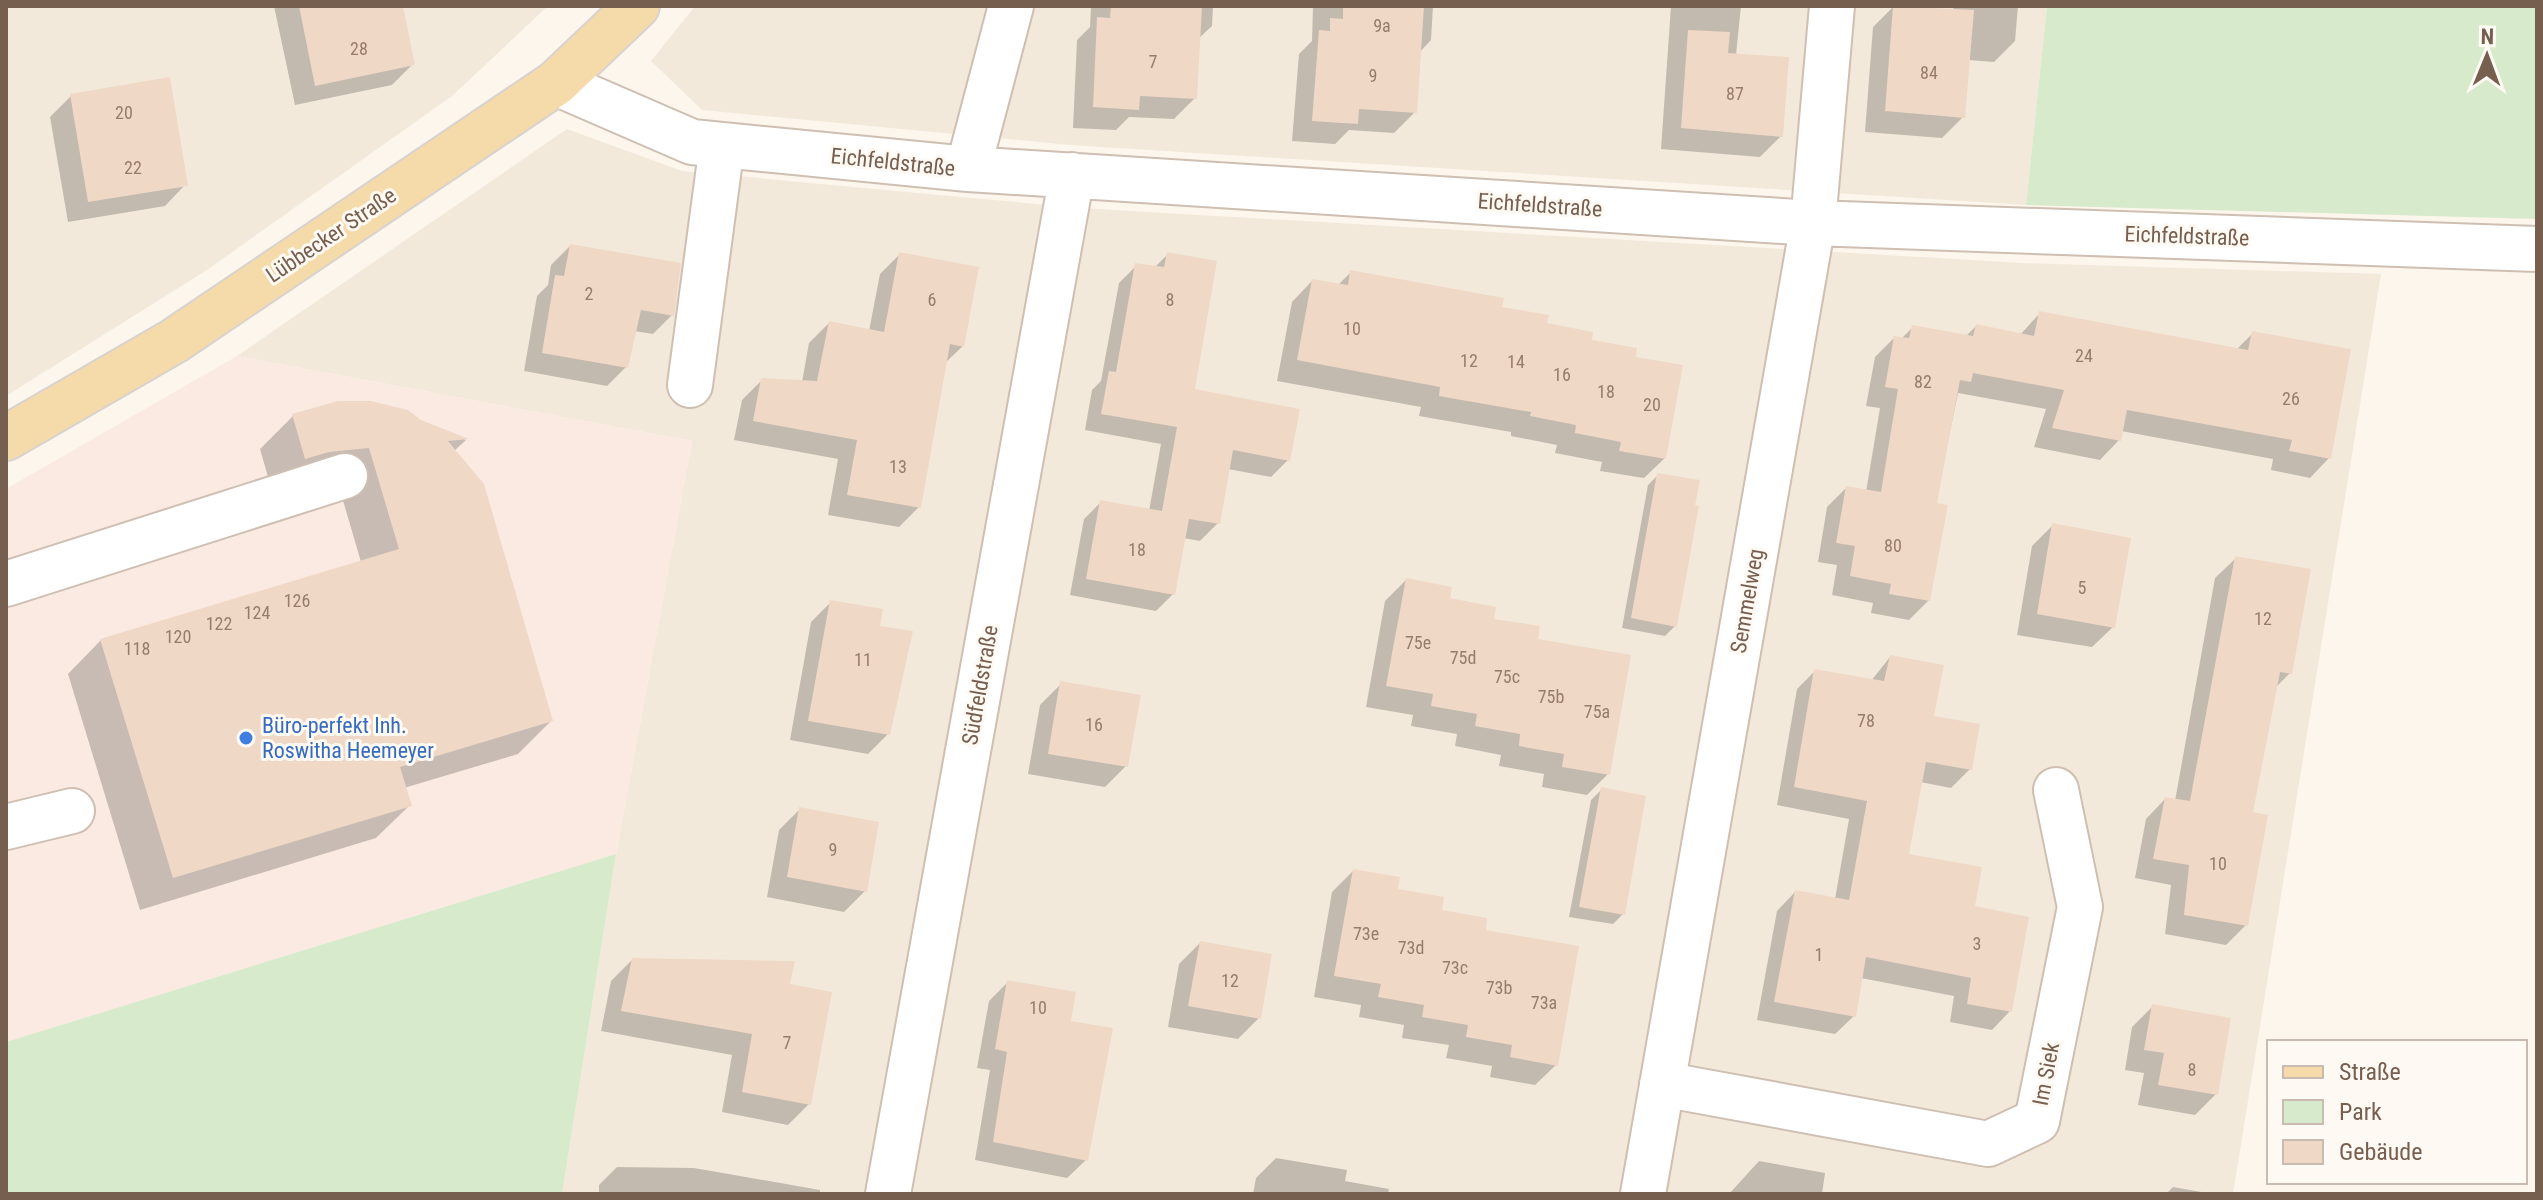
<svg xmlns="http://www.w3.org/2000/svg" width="2543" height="1200" font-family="'Roboto Condensed',sans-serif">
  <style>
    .residential { fill: #f3e9db }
    .commercial { fill: #fbeae2 }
    .green { fill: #d7eacb }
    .shadow { fill: #0003 }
    .building { fill: #f0d8c6 }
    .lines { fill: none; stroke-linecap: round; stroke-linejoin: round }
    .minor-casing { stroke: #cebfb2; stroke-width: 48 }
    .major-casing { stroke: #d9d2ce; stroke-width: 48 }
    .minor { stroke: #fff; stroke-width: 44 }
    .major { stroke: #f5dbaa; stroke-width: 44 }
    .shop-dot { fill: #3f7fe0; stroke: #fefaf3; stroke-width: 3 }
    .labels { text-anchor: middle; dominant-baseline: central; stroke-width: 6; stroke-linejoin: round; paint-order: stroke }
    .number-label { font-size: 18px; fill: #957d6e }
    .street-label { font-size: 22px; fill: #775f50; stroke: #fefaf3 }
    .shop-label { font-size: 22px; fill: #366cbe; stroke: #fefaf3; text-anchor: start }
  </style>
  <rect width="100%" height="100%" fill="#fcf6ed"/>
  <path class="residential" d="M6 6H548L452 96 207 270 6 396Z
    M695 6H2047L2026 205 1070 145 702 110 651 61Z
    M567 129 682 171 1080 208 2023 263 2381 274 2233 1194H562L616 854 692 441 237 356Z"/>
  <path class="commercial" d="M237 356 692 441 616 854 6 1042V489Z"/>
  <path class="green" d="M2047 6H2537V219L2026 205Z
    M616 854 562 1194H6V1042Z"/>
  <path class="shadow" d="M274 6H400L413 64 392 85 295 105Z
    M1091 6H1213L1212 26 1198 39 1195 98 1174 119 1129 117 1116 130 1073 128 1077 40 1090 27Z
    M1313 6H1433L1431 40 1419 53 1415 112 1394 133 1349 130 1335 144 1292 141 1299 54 1312 41Z
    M1671 6H1741L1736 55 1781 136 1760 157 1661 149Z
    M1894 6 1953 10 1954 6H2018L2015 41 1994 62 1968 60 1963 117 1942 138 1865 132 1873 27Z
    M71 96 185 185 165 206 68 222 50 117Z
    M570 246 672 315 653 334 634 331 626 367 607 386 524 371 537 296 548 285 551 265Z
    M900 254 963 346 945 363 919 507 899 527 828 515 838 459 734 440 742 400 762 380 802 382 809 343 829 323 869 331 880 274Z
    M1168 254 1193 391 1288 460 1271 477 1228 469 1218 523 1200 541 1183 538 1173 594 1156 611 1070 595 1084 519 1101 502 1149 511 1161 444 1085 430 1092 390 1101 381 1119 283 1136 266 1154 268Z
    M1351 272 1500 308 1634 358 1665 458 1644 478 1600 471 1602 462 1555 453 1557 445 1511 436V432L1419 416 1421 407 1277 381 1292 302 1312 281 1338 285Z
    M2039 314 2236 350 2252 334 2329 458 2310 478 2271 470 2273 459 2121 431 2119 440 2100 460 2034 447 2046 409 1958 393 1935 504 1929 600 1909 620 1871 613 1873 603 1832 595 1837 565 1818 562 1827 507 1846 488 1866 492 1880 408 1866 406 1875 357 1894 338 1901 339 1912 328 1965 337 1976 326 2020 335Z
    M293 416 420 422 466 440 454 451 551 721 518 754 404 788 410 805 376 838 140 910 68 674 101 640 361 562 337 480 272 491 260 449Z
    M1658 475 1675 626 1665 636 1622 628 1648 485Z
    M2053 525 2113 627 2092 647 2017 635 2032 546Z
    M2235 559 2290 673 2274 689 2251 814 2246 925 2226 945 2165 934 2171 885 2135 878 2146 819 2165 799 2175 801 2215 578Z
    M1406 580 1536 640 1608 774 1587 795 1542 787 1544 774 1499 766 1501 755 1455 746 1457 734 1411 726 1413 715 1366 707 1385 601Z
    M831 602 888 734 868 754 790 740 811 622Z
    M1890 657 1970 769 1951 788 1920 782 1907 856 1973 908 2010 1011 1992 1030 1950 1022 1954 996 1861 978 1854 1016 1835 1034 1757 1020 1777 911 1795 892 1835 899 1849 819 1777 805 1797 689 1815 671 1871 681Z
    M1061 684 1126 766 1105 787 1028 774 1040 705Z
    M1602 789 1623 914 1613 924 1569 917 1591 800Z
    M800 809 865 891 844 912 767 897 779 830Z
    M1353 871 1483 931 1556 1065 1535 1085 1490 1077 1492 1066 1446 1058 1449 1045 1402 1038 1404 1025 1359 1017 1361 1005 1314 997 1332 892Z
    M1200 943 1259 1018 1238 1039 1168 1027 1179 964Z
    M632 960 788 986 809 1104 788 1125 722 1112 732 1055 601 1031 611 981Z
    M1008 982 1069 1023 1086 1160 1067 1178 975 1160 990 1070 977 1068 989 1001Z
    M2153 1006 2216 1094 2195 1115 2138 1105 2144 1073 2125 1070 2132 1027Z
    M1276 1158 1347 1170 1345 1181 1389 1189 1388 1194H1253L1256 1178Z
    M1759 1161 1825 1173 1822 1194H1729Z
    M617 1167 694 1168 820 1190V1194H599V1185Z
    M2173 1187 2213 1194H2166Z"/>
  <path class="building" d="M299 6H403L415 65 315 86Z
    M1111 6H1202L1197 99 1140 96 1139 110 1093 107 1097 17 1110 18Z
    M1343 6H1424L1417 113 1359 109 1358 124 1312 121 1319 30 1330 31V18L1343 19Z
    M1893 6 1974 10 1965 118 1885 111Z
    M1688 30 1730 32 1728 53 1789 57 1783 137 1681 128Z
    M170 77 188 186 88 202 70 94Z
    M570 244 681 263 674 316 641 310 628 368 542 353 555 275 564 276Z
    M899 252 979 267 964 347 950 344 921 508 847 495 857 440 753 421 761 378 817 381 829 321 884 332Z
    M1167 252 1217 261 1195 389 1300 409 1290 461 1233 450 1220 524 1189 519 1175 595 1086 579 1100 500 1162 511 1177 427 1101 414 1109 371 1116 372 1135 263 1164 267Z
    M1350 270 1504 298 1502 307 1549 315 1547 323 1593 332 1592 340 1637 348 1636 357 1683 365 1666 459 1619 451 1621 442 1575 433 1576 425 1530 416 1531 412 1439 396 1440 387 1297 360 1312 279 1348 285Z
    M2039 311 2248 350 2252 331 2351 349 2331 459 2289 451 2292 440 2127 410 2121 441 2052 428 2064 390 1973 373 1971 382 1960 380 1937 503 1948 505 1930 601 1889 594 1891 584 1850 576 1855 546 1836 543 1846 486 1881 492 1898 389 1885 387 1894 336 1909 338 1912 325 1973 336 1976 324 2034 336Z
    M338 401H371L408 410 421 420 469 439 448 441 484 484 553 721 400 767 412 806 173 878 100 639 399 549 369 448 329 452 305 459 292 414Z
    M1657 473 1700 480 1695 505 1699 506 1677 627 1631 618Z
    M2052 523 2131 538 2115 628 2037 614Z
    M2235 556 2311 569 2292 674 2280 672 2253 812 2268 815 2248 926 2184 915 2189 865 2153 859 2165 797 2190 801Z
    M1406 578 1452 587 1450 598 1496 607 1494 619 1540 626 1538 639 1631 655 1610 775 1562 767 1564 754 1519 746 1520 734 1475 726 1477 714 1431 706 1433 694 1386 686Z
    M830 600 883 609 880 626 913 631 890 735 808 721Z
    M1890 655 1944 665 1934 716 1980 724 1972 770 1926 762 1909 854 1982 867 1975 906 2029 917 2012 1012 1967 1004 1971 978 1866 957 1856 1017 1774 1002 1795 890 1849 900 1867 801 1794 787 1814 669 1884 681Z
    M1060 681 1141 695 1128 767 1048 754Z
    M1601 787 1646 796 1625 915 1579 907Z
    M799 807 879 822 867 892 787 877Z
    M1353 869 1400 877 1398 889 1444 897 1442 910 1487 918 1486 930 1579 946 1558 1066 1510 1057 1512 1045 1466 1037 1468 1025 1422 1017 1424 1005 1378 997 1381 984 1334 976Z
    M1200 941 1272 954 1261 1019 1188 1006Z
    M632 958 795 961 790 984 832 992 811 1105 742 1092 752 1034 621 1011Z
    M1007 980 1076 992 1071 1021 1113 1028 1088 1161 993 1142 1007 1052 995 1049Z
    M2152 1004 2231 1018 2218 1095 2158 1085 2164 1053 2144 1050Z"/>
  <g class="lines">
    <g class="minor-casing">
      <path id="minor" d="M556 83 692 142 968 169 1813 223 2537 249
        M968 169 1011 6
        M690 385 722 145
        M6 584 345 476
        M6 827 72 811
        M1662 1084 1988 1144 2037 1121 2080 907 2056 790
        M888 1194 1072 175
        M1643 1194 1813 223 1832 6"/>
    </g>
    <g class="major-casing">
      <path id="major" d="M6 438 174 341 556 83 637 6"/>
    </g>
    <use href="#minor" class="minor"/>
    <use href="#major" class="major"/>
  </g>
  <circle class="shop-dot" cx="246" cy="738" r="8"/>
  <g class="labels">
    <g class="number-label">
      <text x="1382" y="25">9a</text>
      <text x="359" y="48">28</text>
      <text x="1153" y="61">7</text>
      <text x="1929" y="72">84</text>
      <text x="1373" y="75">9</text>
      <text x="1735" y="93">87</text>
      <text x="124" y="112">20</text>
      <text x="133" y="167">22</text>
      <text x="589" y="293">2</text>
      <text x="932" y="299">6</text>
      <text x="1170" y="299">8</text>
      <text x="1352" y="328">10</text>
      <text x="2084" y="355">24</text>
      <text x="1469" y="360">12</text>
      <text x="1516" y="361">14</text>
      <text x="1562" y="374">16</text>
      <text x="1923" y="381">82</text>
      <text x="1606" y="391">18</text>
      <text x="2291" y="398">26</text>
      <text x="1652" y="404">20</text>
      <text x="898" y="466">13</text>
      <text x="1893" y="545">80</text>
      <text x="1137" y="549">18</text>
      <text x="2082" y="587">5</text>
      <text x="297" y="600">126</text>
      <text x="257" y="612">124</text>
      <text x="2263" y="618">12</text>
      <text x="219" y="623">122</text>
      <text x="178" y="636">120</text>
      <text x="1418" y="642">75e</text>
      <text x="137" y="648">118</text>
      <text x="1463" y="657">75d</text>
      <text x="863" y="659">11</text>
      <text x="1507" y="676">75c</text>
      <text x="1551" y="696">75b</text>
      <text x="1597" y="711">75a</text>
      <text x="1866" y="720">78</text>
      <text x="1094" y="724">16</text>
      <text x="833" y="849">9</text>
      <text x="2218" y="863">10</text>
      <text x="1366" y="933">73e</text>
      <text x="1977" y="943">3</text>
      <text x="1411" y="947">73d</text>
      <text x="1819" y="954">1</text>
      <text x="1455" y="967">73c</text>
      <text x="1230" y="980">12</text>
      <text x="1499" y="987">73b</text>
      <text x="1544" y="1002">73a</text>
      <text x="1038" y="1007">10</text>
      <text x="787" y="1042">7</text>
      <text x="2192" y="1069">8</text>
    </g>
    <g class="street-label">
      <text transform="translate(893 162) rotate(6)">Eichfeldstraße</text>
      <text transform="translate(1540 205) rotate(4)">Eichfeldstraße</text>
      <text transform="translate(331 235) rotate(-34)">Lübbecker Straße</text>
      <text transform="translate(2187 236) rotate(2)">Eichfeldstraße</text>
      <text transform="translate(1747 601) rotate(-80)">Semmelweg</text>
      <text transform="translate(980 685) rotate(-80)">Südfeldstraße</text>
      <text transform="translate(2046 1074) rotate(-79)">Im Siek</text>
    </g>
    <g class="shop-label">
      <text x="262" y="725">Büro-perfekt Inh.<tspan x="262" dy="25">Roswitha Heemeyer</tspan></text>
    </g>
  </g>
  <rect width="2543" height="1200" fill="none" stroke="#775f50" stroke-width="16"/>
  <rect x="2267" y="1040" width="260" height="144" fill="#fefaf3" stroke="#c8bcb2" stroke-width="2"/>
  <rect x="2283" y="1066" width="40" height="12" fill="#f5dbaa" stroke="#c8bcb2" stroke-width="2"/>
  <text x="2339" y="1080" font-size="24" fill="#775f50">Straße</text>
  <rect x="2283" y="1100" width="40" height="24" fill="#d7eacb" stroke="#c8bcb2" stroke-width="2"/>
  <text x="2339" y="1120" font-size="24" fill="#775f50">Park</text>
  <rect x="2283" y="1140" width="40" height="24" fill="#f0d8c6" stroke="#c8bcb2" stroke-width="2"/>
  <text x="2339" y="1160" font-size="24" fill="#775f50">Gebäude</text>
  <g transform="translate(2487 56) rotate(1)" stroke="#fefaf3" stroke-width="6" paint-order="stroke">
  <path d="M0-6L14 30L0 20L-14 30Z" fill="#775f50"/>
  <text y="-12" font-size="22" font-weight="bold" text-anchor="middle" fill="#775f50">N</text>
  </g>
</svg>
